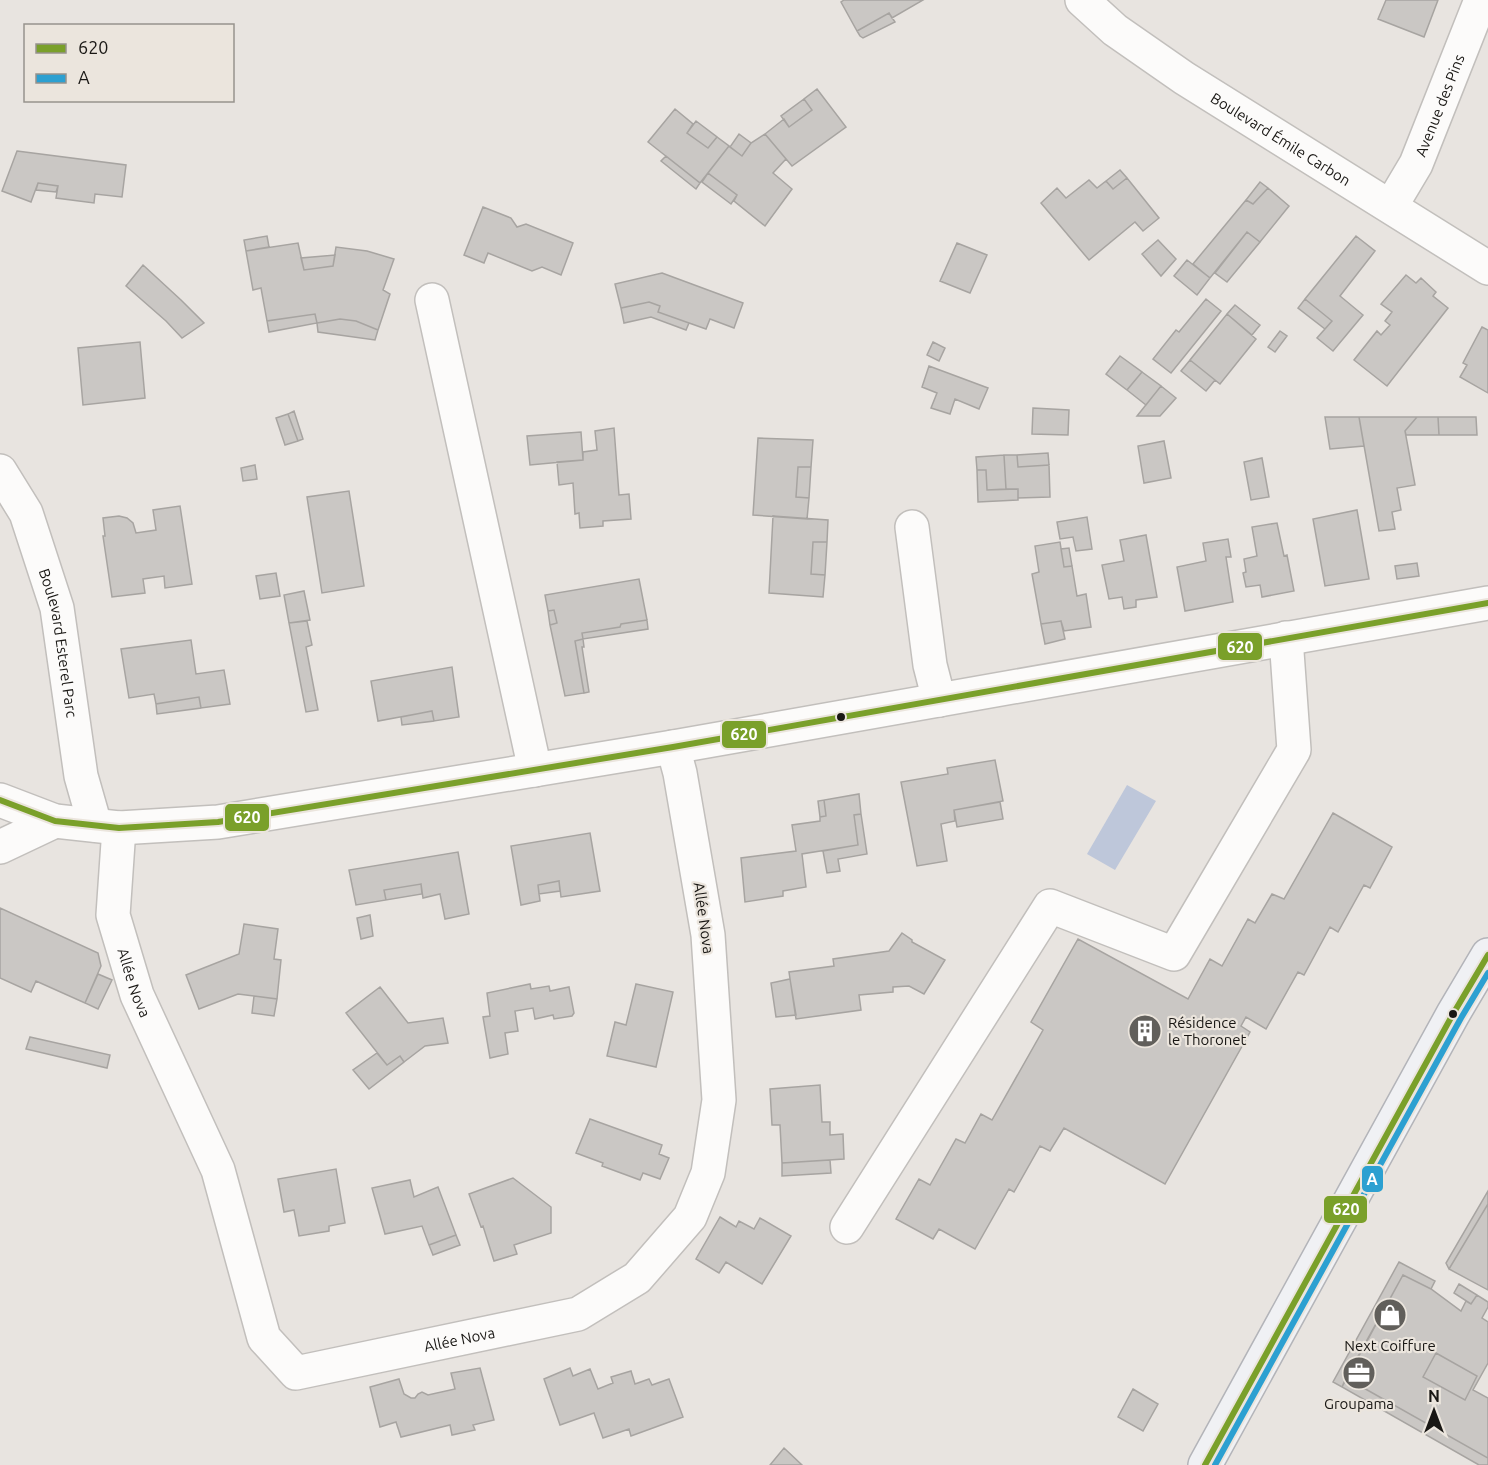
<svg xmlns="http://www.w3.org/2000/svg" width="1488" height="1465" font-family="Ubuntu,sans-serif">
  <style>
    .water { fill: #bec7da }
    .building { fill: #cac7c4; stroke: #a7a4a1; stroke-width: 1.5 }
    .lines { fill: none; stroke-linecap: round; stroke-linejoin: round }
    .minor-casing { stroke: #c2bfbc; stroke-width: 36 }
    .major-casing { stroke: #b3b4b9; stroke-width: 36 }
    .minor { stroke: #fcfbfa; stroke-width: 33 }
    .major { stroke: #f0f1f4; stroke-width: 33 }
    .bus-1-casing { stroke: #ebe5dd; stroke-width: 10 }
    .bus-2-casing { stroke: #ebe5dd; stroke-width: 10 }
    .bus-1 { stroke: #7aa02a; stroke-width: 6 }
    .bus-2 { stroke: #2ca0d1; stroke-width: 6 }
    .bus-dot { fill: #191714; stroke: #ebe5dd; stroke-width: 2 }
    .labels { text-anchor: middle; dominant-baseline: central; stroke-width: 4.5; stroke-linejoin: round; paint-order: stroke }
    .street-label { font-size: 15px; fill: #191714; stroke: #ebe5dd }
    .poi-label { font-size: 15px; fill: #191714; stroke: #ebe5dd }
    .line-badge { stroke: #ebe5dd; stroke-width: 2 }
    .badge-label { font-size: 16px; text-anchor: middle; font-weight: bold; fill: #fff }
  </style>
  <rect width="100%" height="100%" fill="#e8e4e0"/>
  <path class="water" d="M1127 785 1156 801 1115 870 1087 854Z"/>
  <path class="building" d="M844 0H923L892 18 889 13 857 31 841 2Z
    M1386 0H1438L1424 37 1378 19Z
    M889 13 895 22 863 38 860 36 857 31Z
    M817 89 846 127 792 166 765 134 784 119 789 127 812 110 804 99Z
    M804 99 812 110 789 127 781 116Z
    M675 109 693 124 687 133 708 148 717 137 729 146 700 183 648 142Z
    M696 121 717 137 708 148 687 133Z
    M739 134 751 143 742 156 730 147Z
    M765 134 786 159 773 173 792 189 765 226 734 201 737 195 708 173 729 146 742 156 751 143Z
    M17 151 126 165 122 197 95 194 94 203 56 198 58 186 38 183 31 202 2 191Z
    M666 156 700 183 696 189 661 161Z
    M1120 170 1127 178 1113 189 1106 181Z
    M708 173 737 195 731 204 702 182Z
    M1127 178 1159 218 1143 231 1135 222 1089 260 1041 203 1057 188 1066 198 1089 180 1097 188 1106 181 1113 189Z
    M1260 182 1268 188 1253 204 1246 200Z
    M38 183 58 186 56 192 36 190Z
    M1268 188 1289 206 1260 242 1247 232 1210 278 1193 264 1246 200 1253 204Z
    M483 207 511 218 517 227 526 224 573 243 561 275 542 267 532 271 488 253 484 263 464 255Z
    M1247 232 1260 242 1227 282 1215 273Z
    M267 236 269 247 246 251 244 240Z
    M1356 236 1375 251 1340 296 1363 315 1333 351 1317 338 1332 321 1305 299Z
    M1158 240 1176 259 1161 276 1142 254Z
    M298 243 304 270 333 266 336 247 367 251 394 259 383 290 390 294 378 330 356 321 340 319 317 323 315 314 267 321 261 288 253 290 246 251Z
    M957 243 987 255 970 293 940 281Z
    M335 255 333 266 304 270 301 258Z
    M1187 260 1210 278 1197 295 1174 276Z
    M143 265 181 300 204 323 182 338 166 321 126 286Z
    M662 273 743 303 734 328 710 319 706 329 658 312 660 306 649 302 621 308 615 284Z
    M1406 275 1416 283 1421 278 1436 292 1433 296 1448 308 1387 386 1354 360 1377 331 1381 335 1390 325 1385 321 1392 312 1381 304Z
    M1206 299 1221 311 1171 373 1153 359 1176 330 1179 332Z
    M1305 299 1332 321 1325 329 1298 308Z
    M649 302 660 306 658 312 689 323 686 330 651 317 624 323 621 308Z
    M1235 305 1260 325 1252 335 1227 314Z
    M315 314 317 323 269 332 267 321Z
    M1227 314 1256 339 1220 384 1190 360Z
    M340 319 356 321 378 330 375 340 318 332 317 323Z
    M1482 327 1488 330V393L1460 377 1467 365 1463 363Z
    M1280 331 1287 336 1275 352 1268 347Z
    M140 342 145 398 83 405 78 348Z
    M933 342 945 348 939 361 927 355Z
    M1120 356 1142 372 1127 390 1106 374Z
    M1190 360 1215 380 1206 391 1181 371Z
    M929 366 988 388 979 409 955 399 950 414 931 408 937 393 922 387Z
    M1142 372 1161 386 1146 405 1127 390Z
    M1161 386 1176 398 1160 416H1137Z
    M1033 408 1069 410 1068 435 1032 434Z
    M294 411 303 439 298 441 288 414Z
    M288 414 298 441 285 445 276 418Z
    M1325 417H1359L1364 446 1330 449Z
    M1359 417H1417L1405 431 1415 485 1397 488 1401 510 1392 512 1395 529 1379 531Z
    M1417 417H1438L1439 435H1406L1405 431Z
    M1438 417H1476L1477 435H1439Z
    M614 428 619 495 629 494 631 519 603 521V526L580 528 579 513 575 514 573 483 559 485 557 462 583 460V452L597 450 595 431Z
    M581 432 583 460 530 465 527 436Z
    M758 438 813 440 811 467H798L796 497 809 498 807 519 753 515Z
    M1164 441 1171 478 1144 483 1138 446Z
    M1048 453 1049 465 1018 467 1017 455Z
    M1004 455H1017L1018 467 1049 465 1050 497 1018 498V489H1006Z
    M1004 455 1006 489 987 490 986 470H977L976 457Z
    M1262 458 1269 497 1251 500 1244 462Z
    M255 465 257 479 243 481 241 468Z
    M798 467H811L809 498 796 497Z
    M977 470H986L987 490 1018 489V500L978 502Z
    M349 491 364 586 322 593 307 497Z
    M180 506 192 584 165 588 164 576 143 579 145 593 112 597 103 536H105L103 518 119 516 127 518 133 523 136 533 156 530 153 510Z
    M1357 510 1369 579 1325 586 1313 519Z
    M773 516 828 520 827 542H813L811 574 825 575 823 597 769 593Z
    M1087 517 1092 549 1076 551 1073 537 1060 539 1057 522Z
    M1277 523 1284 556 1287 555 1294 591 1262 597 1260 585 1246 587 1243 573 1246 572 1244 559 1257 556 1252 527Z
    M1146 535 1157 597 1136 600V607L1124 609 1122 597 1109 599 1102 565 1124 561 1120 540Z
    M1228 539 1231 557H1226L1233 602 1185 611 1177 567 1206 561 1203 543Z
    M813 542H827L825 575 811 574Z
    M1060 542 1064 567 1072 566 1077 596 1086 594 1091 627 1064 631 1061 621 1041 624 1032 574 1039 572 1035 546Z
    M1069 548 1072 566 1064 567 1061 549Z
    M1417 563 1419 576 1397 579 1395 566Z
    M276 573 280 596 260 599 256 576Z
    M639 579 647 620 621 624 620 627 582 633 583 639 575 641 584 693 565 696 550 625 557 623 554 610 548 611 545 595Z
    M304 591 310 620 289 623 284 595Z
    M554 610 557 623 550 625 548 611Z
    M647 620 648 629 583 639 582 633 620 627 621 624Z
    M307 621 312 645 306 647 318 710 306 712 289 623Z
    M1061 621 1065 639 1045 644 1041 624Z
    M583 639 584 647H582L589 692 584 693 575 641Z
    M191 640 196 674 224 670 230 704 201 708 199 697 156 704 154 694 129 698 121 649Z
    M452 667 459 717 434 721 432 711 378 721 371 681Z
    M199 697 201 708 157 714 156 704Z
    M432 711 434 721 402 725 401 717Z
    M995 760 1003 801 954 810 955 821 941 824 947 861 917 866 901 782 948 774 947 768Z
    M859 794 861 814 854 815 858 845 802 854 806 887 783 891V896L745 902 741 858 796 851 792 825 820 821V817L826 816 824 800Z
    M824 800 826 816 820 817 818 801Z
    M1000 802 1003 819 957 827 954 810Z
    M1333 813 1392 847 1370 888 1364 885 1338 932 1330 927 1304 975 1298 972 1266 1029 1246 1017 1241 1026 1250 1032 1165 1184 1064 1128 1050 1151 1040 1146 1014 1192 1009 1189 975 1249 939 1229 933 1239 896 1219 919 1179 930 1185 956 1139 965 1143 981 1114 992 1120 1043 1030 1031 1022 1078 939 1188 999 1210 959 1222 966 1248 919 1255 923 1272 894 1284 899Z
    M861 814 867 854 838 859 840 871 827 873 823 851 858 845 854 815Z
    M590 833 600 891 561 897 559 881 538 885 540 901 521 905 511 846Z
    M458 852 469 914 445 919 440 894 423 898 421 884 384 890 386 900 356 905 349 870Z
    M559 881 560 891 539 894 538 885Z
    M421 884 422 894 386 900 384 890Z
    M0 908 98 953 101 966 85 1003 36 981 31 992 0 978Z
    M370 915 373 936 361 939 357 918Z
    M244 924 278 929 274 959 281 960 277 999 238 994 199 1009 186 975 239 954Z
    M902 933 912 940V942L945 960 924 994 909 986 893 987V992L859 995 861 1010 796 1019 789 972 834 966 833 959 889 951Z
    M98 974 112 980 98 1009 85 1003Z
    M790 979 796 1015 776 1017 771 983Z
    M530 984 531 989 549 986 550 991 569 987 574 1013 572 1016 554 1019 553 1015 535 1019 533 1008 515 1011 518 1031 505 1033 508 1054 490 1058 483 1017 490 1016 487 993Z
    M636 984 673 992 656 1067 607 1056 615 1022 626 1025Z
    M380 987 408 1023 443 1018 448 1043 425 1046 404 1062 400 1056 387 1065 346 1013Z
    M254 996 277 999 274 1016 252 1013Z
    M30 1037 110 1055 107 1068 26 1049Z
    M377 1053 387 1065 400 1056 404 1062 369 1089 353 1070Z
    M820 1085 822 1122H830V1135L843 1134 844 1159 782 1163 780 1125H772L770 1089Z
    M590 1119 662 1145 659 1154 669 1158 660 1179 643 1173 640 1180 602 1166 603 1163 576 1153Z
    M830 1160 831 1173 782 1176V1163Z
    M336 1169 345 1223 329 1226V1231L299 1236 294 1210 284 1212 278 1179Z
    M513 1178 551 1207V1233L514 1245 517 1254 494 1261 483 1226 481 1227 469 1194Z
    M410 1180 414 1197 438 1187 456 1235 429 1245 422 1226 385 1234 372 1188Z
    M1488 1191V1204L1449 1269 1446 1263Z
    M1488 1204V1290L1449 1269Z
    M720 1217 736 1227 739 1221 754 1229 760 1218 791 1236 762 1284 726 1262 719 1273 696 1259Z
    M456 1235 460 1245 433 1255 429 1245Z
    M1399 1262 1435 1281 1431 1289 1403 1275 1342 1387 1333 1382Z
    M1403 1275 1431 1289 1461 1311 1466 1301 1471 1304 1477 1295 1488 1302V1307L1482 1318 1488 1322V1363L1473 1390 1488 1398V1458L1346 1378Z
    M1459 1284 1477 1295 1471 1304 1454 1293Z
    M1436 1353 1477 1376 1465 1400 1423 1377Z
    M480 1368 494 1420 473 1425 475 1430 452 1435 450 1425 401 1437 396 1422 380 1427 370 1387 399 1379 404 1394 411 1398H415L418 1394 422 1392 428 1395 455 1389 451 1373Z
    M570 1368 573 1376 590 1369 598 1389 613 1383 611 1377 631 1371 635 1384 649 1379 652 1385 669 1379 683 1417 631 1436 629 1429 603 1438 594 1413 560 1425 544 1379Z
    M1346 1378 1488 1458V1465H1479L1342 1387Z
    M1133 1389 1158 1404 1143 1431 1118 1417Z
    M784 1448 802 1465H770Z"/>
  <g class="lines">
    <g class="minor-casing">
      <g id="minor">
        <path id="s1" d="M1082 0 1115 30 1184 78 1488 268"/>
        <path id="s2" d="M1391 206 1416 164 1481 0"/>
        <path d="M432 300 535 770"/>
        <path id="s3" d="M0 471 26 513 57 608 81 776 95 825"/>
        <path d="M912 527 930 665 939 700"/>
        <path d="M0 800 55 821 119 828 218 822 673 747 1488 603"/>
        <path id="s4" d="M119 828 113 915 137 995 218 1170 264 1338 296 1373 578 1314 637 1278 690 1217 708 1173 719 1100 708 935 680 773 673 747"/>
        <path d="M0 847 55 821"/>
        <path d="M847 1227 1050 906 1174 954 1294 750 1286 638"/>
      </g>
    </g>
    <g class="major-casing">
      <path id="major" d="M1205 1465 1453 1014 1488 955"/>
    </g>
    <use href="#minor" class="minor"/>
    <use href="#major" class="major"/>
    <g class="bus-1-casing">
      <path id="bus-1" d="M0 800 55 821 119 828 218 822 673 747 1488 603
        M1205 1465 1453 1014 1488 955"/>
    </g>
    <g class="bus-2-casing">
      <path id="bus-2" d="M1215 1465 1461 1018 1488 973"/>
    </g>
    <use href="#bus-1" class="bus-1"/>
    <use href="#bus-2" class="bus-2"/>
  </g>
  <defs>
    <g id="building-disc" transform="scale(1.725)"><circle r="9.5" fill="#615f5b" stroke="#ebe5dd"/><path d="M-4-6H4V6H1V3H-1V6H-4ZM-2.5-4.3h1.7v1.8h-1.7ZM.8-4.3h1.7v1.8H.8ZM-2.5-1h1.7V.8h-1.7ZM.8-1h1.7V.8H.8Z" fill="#fff"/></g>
    <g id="shop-disc" transform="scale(1.725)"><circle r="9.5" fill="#615f5b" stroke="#ebe5dd"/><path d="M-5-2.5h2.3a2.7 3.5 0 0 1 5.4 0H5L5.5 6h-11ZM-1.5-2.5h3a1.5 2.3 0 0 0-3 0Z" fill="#fff"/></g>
    <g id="office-disc" transform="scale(1.725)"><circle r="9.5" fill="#615f5b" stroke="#ebe5dd"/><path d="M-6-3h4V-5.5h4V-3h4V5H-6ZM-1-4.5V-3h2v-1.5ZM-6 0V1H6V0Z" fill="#fff"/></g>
  </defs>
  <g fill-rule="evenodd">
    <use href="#building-disc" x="1145" y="1031"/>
    <use href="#shop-disc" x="1390" y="1315"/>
    <use href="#office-disc" x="1359" y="1373"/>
  </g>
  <g class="bus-dot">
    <circle cx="841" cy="717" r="5"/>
    <circle cx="1453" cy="1014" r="5"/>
  </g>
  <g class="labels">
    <g class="street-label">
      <text stroke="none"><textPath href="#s2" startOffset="112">Avenue des Pins</textPath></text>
      <text stroke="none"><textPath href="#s1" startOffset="243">Boulevard Émile Carbon</textPath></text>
      <text stroke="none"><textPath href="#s3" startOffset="184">Boulevard Esterel Parc</textPath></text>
      <text transform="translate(704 918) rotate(82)">Allée Nova</text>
      <text stroke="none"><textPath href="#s4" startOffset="158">Allée Nova</textPath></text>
      <text stroke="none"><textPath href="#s4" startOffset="752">Allée Nova</textPath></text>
    </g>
    <g class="poi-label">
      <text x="1168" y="1022" text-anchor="start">Résidence<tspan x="1168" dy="17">le Thoronet</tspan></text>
      <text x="1390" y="1345">Next Coiffure</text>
      <text x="1359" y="1403">Groupama</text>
    </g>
  </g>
  <g class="line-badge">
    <rect x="1217" y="632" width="46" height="29" rx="6" fill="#7aa02a"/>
    <rect x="721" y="720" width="46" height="29" rx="6" fill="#7aa02a"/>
    <rect x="224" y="803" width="46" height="29" rx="6" fill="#7aa02a"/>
    <rect x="1361" y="1165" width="23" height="28" rx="6" fill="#2ca0d1"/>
    <rect x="1323" y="1195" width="45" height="29" rx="6" fill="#7aa02a"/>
  </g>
  <g class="badge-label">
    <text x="1240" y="653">620</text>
    <text x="744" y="740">620</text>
    <text x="247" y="823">620</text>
    <text x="1372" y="1185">A</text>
    <text x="1346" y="1215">620</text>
  </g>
  <rect x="24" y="24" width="210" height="78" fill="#ebe5dd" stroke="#97938d" stroke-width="1.5"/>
  <rect x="36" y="44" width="30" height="9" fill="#7aa02a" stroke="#97938d" stroke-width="1.5"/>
  <text x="78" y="54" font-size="18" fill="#191714">620</text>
  <rect x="36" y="74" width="30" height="9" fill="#2ca0d1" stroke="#97938d" stroke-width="1.5"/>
  <text x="78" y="84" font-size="18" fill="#191714">A</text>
  <g transform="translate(1434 1411)" stroke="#ebe5dd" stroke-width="4.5" paint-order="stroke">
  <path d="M0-4.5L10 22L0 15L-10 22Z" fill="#191714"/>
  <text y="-9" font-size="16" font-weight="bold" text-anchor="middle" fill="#191714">N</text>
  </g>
</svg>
